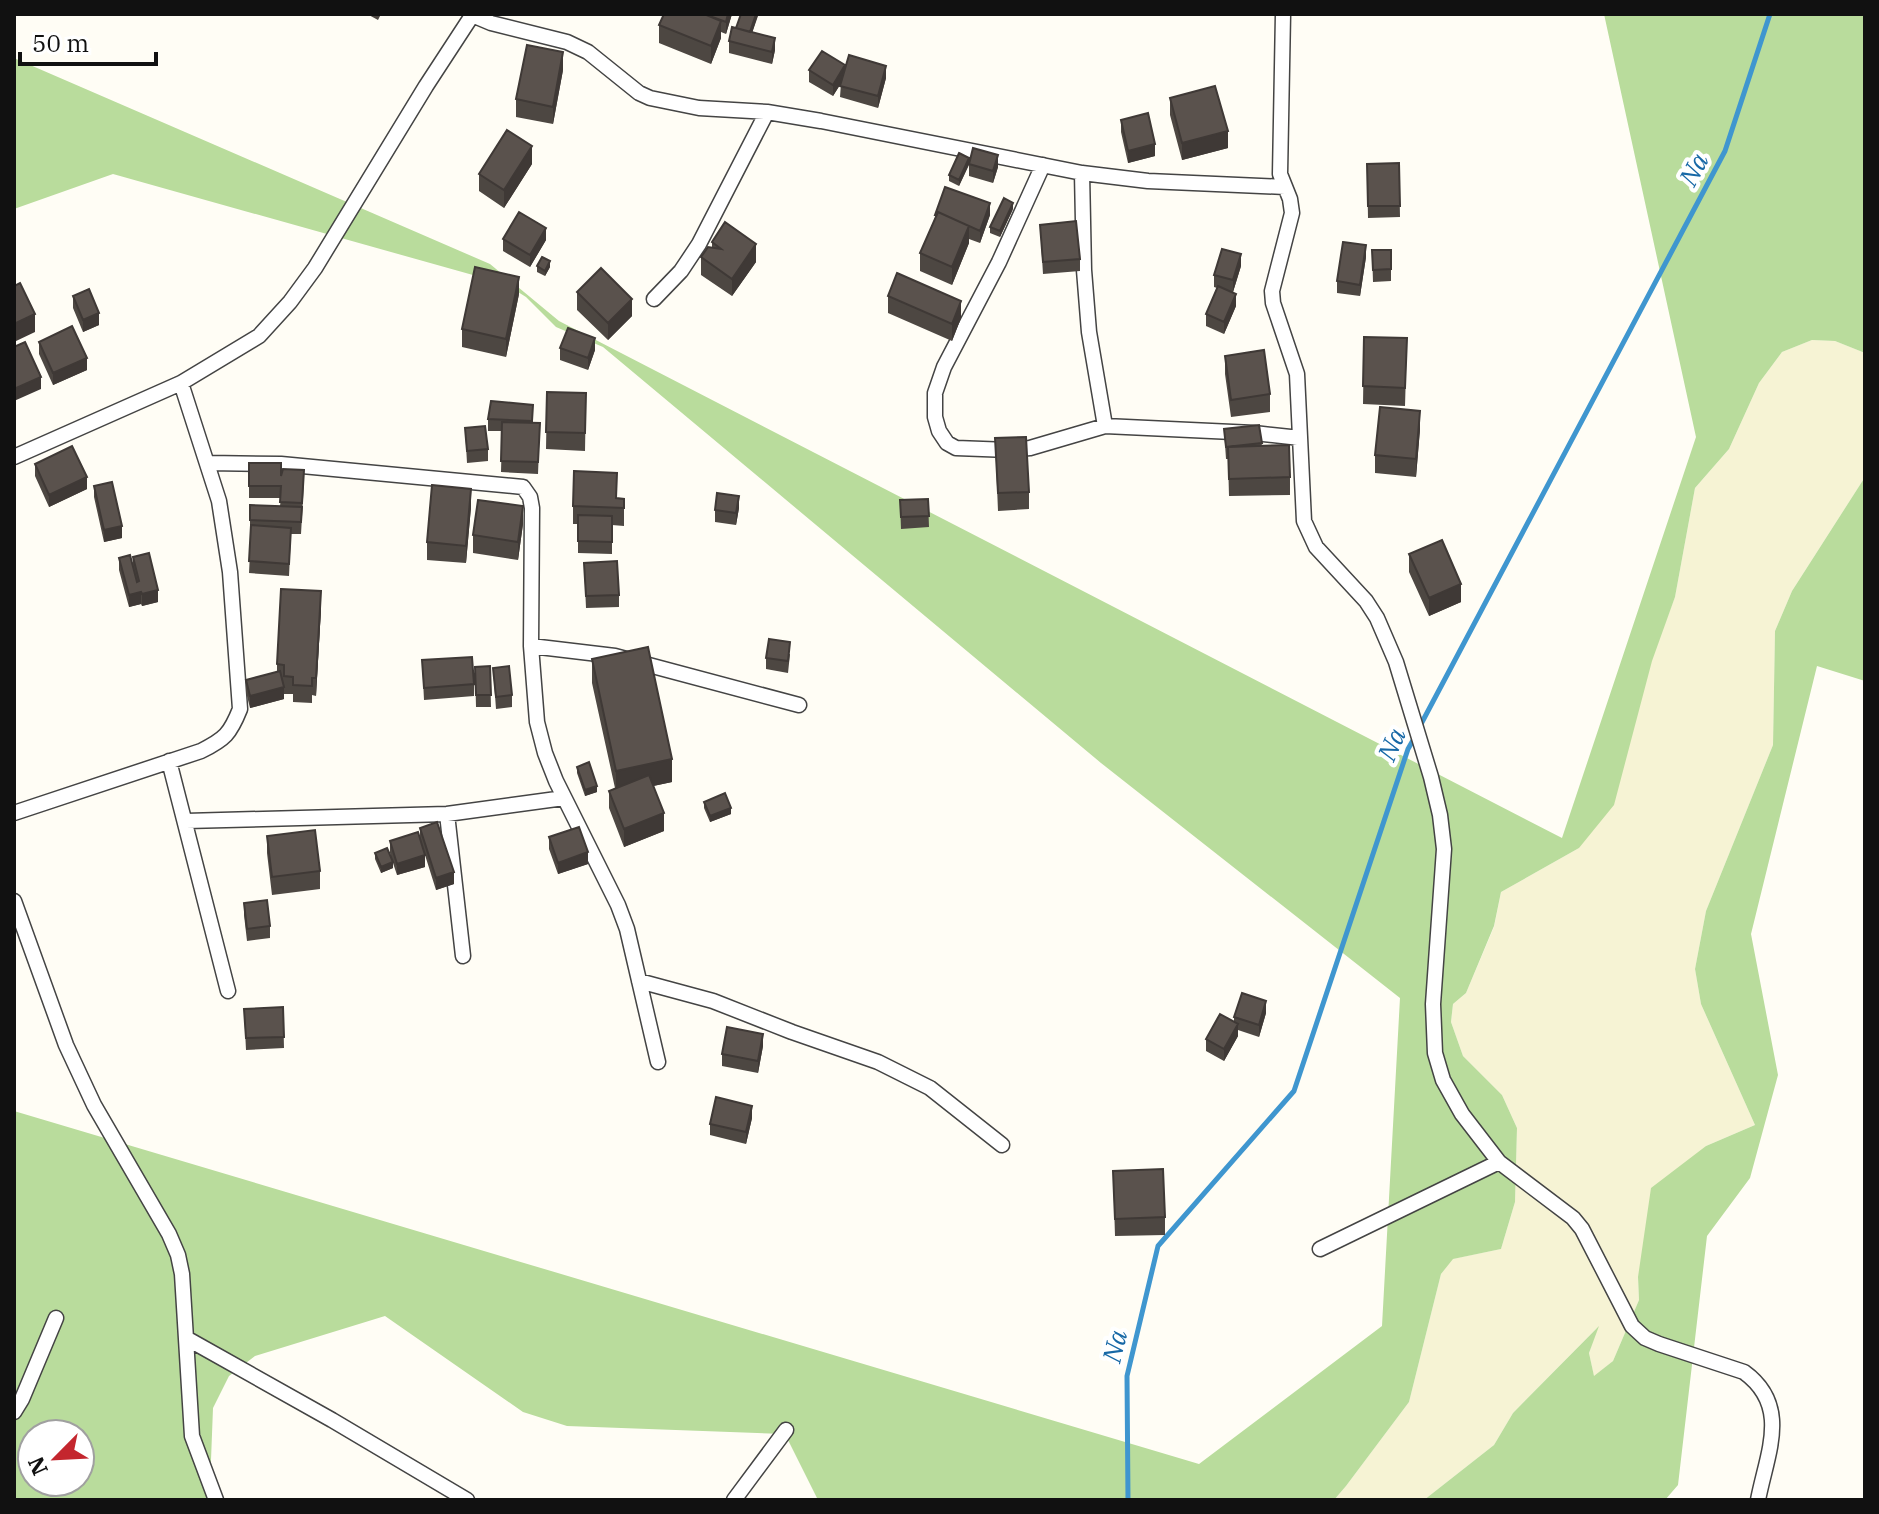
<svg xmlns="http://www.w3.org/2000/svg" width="1879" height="1514" font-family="'IBM Plex Serif',serif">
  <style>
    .farmland { fill: #f6f3d4 }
    .forest { fill: #b9dc9c; fill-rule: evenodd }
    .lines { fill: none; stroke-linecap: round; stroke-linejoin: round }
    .stream { stroke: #3f96cf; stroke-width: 5 }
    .street-casing { stroke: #444; stroke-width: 17 }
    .street { stroke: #fff; stroke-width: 14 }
    .wall { fill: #4d4742 }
    .shaded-wall { fill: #3f3936 }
    .building { fill: #5a524d; stroke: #3f3936; stroke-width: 2 }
    .labels { text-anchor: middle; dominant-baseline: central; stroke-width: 8; stroke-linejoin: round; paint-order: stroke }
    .water-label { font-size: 26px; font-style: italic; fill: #1768a6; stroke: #fff }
  </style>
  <rect width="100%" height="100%" fill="#fffdf5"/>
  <path class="farmland" d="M1812 340 1835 341 1865 353V477L1792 591 1775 631 1773 745 1706 911 1695 969 1701 1004 1755 1125 1706 1146 1638 1277 1639 1300 1613 1361 1594 1377 1589 1353 1597 1328 1513 1413 1494 1445 1424 1500H1334L1346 1486 1409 1402 1441 1274 1452 1259 1501 1249 1515 1202 1517 1128 1502 1095 1463 1056 1451 1022 1453 1004 1466 993 1494 927 1501 892 1579 848 1675 597 1695 488 1729 449 1759 383 1782 352Z"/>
  <path class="forest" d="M1604 14H1865V353L1835 341 1812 340 1782 352 1759 383 1729 449 1695 488 1675 597 1652 661 1614 805 1579 848 1501 892 1494 926 1466 993 1453 1004 1451 1022 1463 1056 1502 1095 1517 1128 1515 1202 1501 1249 1453 1259 1441 1274 1409 1402 1346 1486 1334 1500H818L785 1434 567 1426 523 1412 385 1316 255 1356 229 1376 213 1408 210 1486 214 1500H14V1111L1199 1464 1382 1326 1400 998 1101 763 603 347 556 327 526 297 505 284 113 174 14 209V58L490 264 559 321 1562 838 1696 437ZM32 1434H80V1482H32Z
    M1865 477V681L1817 666 1751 934 1778 1075 1750 1178 1707 1236 1678 1485 1665 1500H1424L1494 1445 1513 1413 1599 1326 1589 1353 1594 1376 1613 1361 1639 1300 1638 1277 1651 1188 1706 1146 1755 1125 1701 1004 1695 969 1706 911 1773 745 1775 631 1792 591Z"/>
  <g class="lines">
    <path class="stream" d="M1420 726 1725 151 1770 14
      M1128 1500 1127 1376 1158 1246 1294 1091 1408 749 1416 735"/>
    <g class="street-casing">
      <path id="street" d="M1283 14 1280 174 1290 199 1292 213 1272 291 1273 303 1297 374 1304 521 1316 547 1366 601 1377 618 1396 662 1431 777 1440 815 1444 849 1433 1004 1435 1053 1443 1080 1462 1114 1499 1162 1573 1218 1582 1229 1632 1326 1645 1338 1659 1344 1744 1372C1791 1406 1767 1453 1758 1500
        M472 15 491 23 567 42 588 52 639 93 650 98 699 108 767 112 821 121 1082 173 1148 181 1285 187
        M1043 165 999 262 944 367 935 393V417L939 431 947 443 956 448 1009 450 1030 448 1105 426 1254 433 1300 438
        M1082 173 1084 270 1089 332 1105 426
        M654 299 681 271 699 244 767 112
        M14 457 181 383 259 336 290 302 315 268 426 86 473 14
        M208 463 281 464 523 487 530 497 532 508 531 646 537 722 545 753 556 781 618 905 627 929 658 1062
        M531 646 615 656 799 705
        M169 761 228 991
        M14 813 201 751C225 739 230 734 240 709L230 572 219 501 181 383
        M447 814 463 956
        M186 821 447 814 564 798
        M14 901 66 1045 94 1105 169 1234 178 1255 182 1274 192 1436 216 1500
        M639 981 713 1001 792 1032 878 1062 930 1088 1002 1145
        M1320 1249 1499 1162
        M186 1338 332 1420 467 1500
        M14 1412 22 1399 56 1318
        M734 1500 786 1430"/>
    </g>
    <use href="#street" class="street"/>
  </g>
  <path class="wall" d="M367 14H381L378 20Z
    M732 14 726 34 721 32V38L711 64 659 43V25Z
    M758 14 752 33 775 50 772 64 729 53V41L736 28Z
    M563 70 553 124 516 117V99Z
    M809 70 845 71 886 78 878 108 840 97 841 83 833 96 809 82Z
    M1170 98 1228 148 1182 160 1170 115Z
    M1121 120 1155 156 1128 163 1121 132Z
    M969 158 998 167 993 183 969 176V165L959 186 949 181V175Z
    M1399 163 1400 217 1368 218 1367 164Z
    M532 164 504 208 479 191V174Z
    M1013 209 1000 237 990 233V227Z
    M935 215H990L980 243 969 239V243L952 285 920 271V253L935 218Z
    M1040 225 1080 259V271L1043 274Z
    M503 239 546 240 530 267 503 251Z
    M712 242 756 262 732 296 701 275V257L712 248Z
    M1372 250H1391V281L1373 282Z
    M1366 257 1360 296 1337 293V281Z
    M537 266 550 267 545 276 537 272Z
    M1241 266 1233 292 1236 306 1224 334 1206 326V314L1217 288 1214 287V275Z
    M577 292 632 316 608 340 577 310Z
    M519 294 506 357 462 347V329Z
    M73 296 99 325 83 332 73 308Z
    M888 296 961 318 952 341 888 313Z
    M1364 337 1407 338 1405 406 1363 404Z
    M39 342 87 370 53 385 39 354Z
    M560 348 595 350 588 370 560 360Z
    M1225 356 1270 394V412L1231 417 1225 374Z
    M547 392 586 393 585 451 546 449Z
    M533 405V423H540L538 474 501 472 502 431H488V419Z
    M1259 425 1262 446 1290 477V495L1229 496 1228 459H1226L1224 429Z
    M465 428 488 449V461L467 463Z
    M1420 429 1416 477 1375 473V455Z
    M995 438 1029 492V509L998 511Z
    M249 463 281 476 304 482 301 534H291L289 576 249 573 251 532H250V505L280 506 281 498H249Z
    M35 464 87 489 49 507 35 476Z
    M94 486 122 538 104 542 94 497Z
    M617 498 624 499V526L612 525V554L578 553V524H573V506Z
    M928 499 929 527 901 529 900 500Z
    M471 507 466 563 427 560V542Z
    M739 508 736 525 715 522V510Z
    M523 524 518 560 473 553V535Z
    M1409 554 1461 602 1429 616 1409 572Z
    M133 557 158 602 142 606 141 604 129 607 119 570V558L133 565Z
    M584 563 619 595V607L586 608Z
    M321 609 316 696 312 695V703L293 702V694H284V699L250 708 246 692V680L277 672V664Z
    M790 654 788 673 766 669V658Z
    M592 659 672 782 653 786 664 831 624 847 609 808V791L615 788 592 683Z
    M422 660 474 684V696L424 700Z
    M490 666 491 707H476L475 667Z
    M493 668 512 695V707L496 709Z
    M577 767 597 792 585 796 577 773Z
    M704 802 731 814 710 822 704 808Z
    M420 828 454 884 436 890 425 855V867L397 875 393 863V868L381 873 375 859V853L392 860 390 853V841L420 839Z
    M267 836 320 871V889L272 895 267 853Z
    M549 837 588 864 558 874 549 849Z
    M244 903 270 926V938L247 941 244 915Z
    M283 1007 284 1048 246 1050 244 1009Z
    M1266 1013 1259 1037 1238 1030V1036L1224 1061 1206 1051V1039L1234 1022V1017Z
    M763 1046 758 1073 722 1066V1054Z
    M752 1118 746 1144 710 1135V1124Z
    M1113 1171 1165 1217V1235L1115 1236Z"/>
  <path class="shaded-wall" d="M728 14H732L726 34V22Z
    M756 14H758V16L750 39V34Z
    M721 21V38L711 64V46Z
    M775 38V50L772 64V52Z
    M563 52V70L553 124V107Z
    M845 65V77L833 96V85Z
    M886 66V78L878 108V96Z
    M1228 131V148L1182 160V143Z
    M1155 144V156L1128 163V151Z
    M532 146V164L504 208V190Z
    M998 155V167L993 183V171Z
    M969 158V164L959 186V180Z
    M990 203V215L980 243V231Z
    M1013 203V209L1000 237V231Z
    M969 226V243L952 285V267Z
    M546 228V240L530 267V255Z
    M756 244V262L732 296V279Z
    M1366 245V257L1360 296V285Z
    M1241 254V266L1233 292V280Z
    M550 261V267L545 276V271Z
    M519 277V294L506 357V339Z
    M1236 294V306L1224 334V322Z
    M632 299V316L608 340V323Z
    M961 301V318L952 341V324Z
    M99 313V325L83 332V320Z
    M35 314V332L14 342V324Z
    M595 338V350L588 370V358Z
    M87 358V370L53 385V373Z
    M41 377V389L14 401V389Z
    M1420 411V429L1416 477V459Z
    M87 477V489L49 507V495Z
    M471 489V507L466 563V546Z
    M739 496V508L736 525V513Z
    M523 506V524L518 560V542Z
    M122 526V538L104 542V530Z
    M1461 584V602L1429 616V598Z
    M158 590V602L142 606V594Z
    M321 591V609L316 696V678Z
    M141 592V604L129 607V595Z
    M284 687V699L250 708V696Z
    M672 759V782L616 794V771Z
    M597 786V792L585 796V790Z
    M731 808V814L710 822V816Z
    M664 813V831L624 847V829Z
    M588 852V864L558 874V863Z
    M425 855V867L397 875V864Z
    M393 862V868L381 873V867Z
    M454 872V884L436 890V878Z
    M1266 1001V1013L1259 1037V1025Z
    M1238 1024V1036L1224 1061V1049Z
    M763 1034V1046L758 1073V1061Z
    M752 1106V1118L746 1144V1132Z"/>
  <path class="building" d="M664 14H704L721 21 711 46 659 25Z
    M704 14H728L726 22Z
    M741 14H756L750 32 736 28Z
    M732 27 775 38 772 52 729 41Z
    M527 45 563 52 553 107 516 99Z
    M822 51 845 65 833 85 809 70Z
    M849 55 886 66 878 96 840 86Z
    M1215 86 1228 131 1182 143 1170 98Z
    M1148 113 1155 144 1128 151 1121 120Z
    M507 130 532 146 504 190 479 174Z
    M973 148 998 155 993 171 969 164Z
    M959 153 969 158 959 180 949 175Z
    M1399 163 1400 206H1368L1367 164Z
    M945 187 990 203 980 231 938 212 936 215H935Z
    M1004 198 1013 203 1000 231 990 227Z
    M519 212 546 228 530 255 503 239Z
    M938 212 969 226 952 267 920 253Z
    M1076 221 1080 259 1043 262 1040 225Z
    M725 222 756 244 732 279 701 257 708 247 721 249 712 242Z
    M1343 242 1366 245 1360 285 1337 281Z
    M1222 249 1241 254 1233 280 1214 275Z
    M1372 250H1391V269L1373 270Z
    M542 257 550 261 545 271 537 266Z
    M475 267 519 277 506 339 462 329Z
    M601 268 632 299 608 323 577 292Z
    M897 273 961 301 952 324 888 296Z
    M20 283 35 314 14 324V286Z
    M1218 286 1236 294 1224 322 1206 314Z
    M89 289 99 313 83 320 73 296Z
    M72 326 87 358 53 373 39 342Z
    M568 328 595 338 588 358 560 348Z
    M1364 337 1407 338 1405 388 1363 386Z
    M25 342 41 377 14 389V347Z
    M1264 350 1270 394 1231 400 1225 356Z
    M547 392 586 393 585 433 546 432Z
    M491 401 533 405 532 421 488 419Z
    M1380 407 1420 411 1416 459 1375 455Z
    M502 422 540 423 538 462 501 461Z
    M1259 425 1262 443 1226 447 1224 429Z
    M485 426 488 449 467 451 465 428Z
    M1026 437 1029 492 998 493 995 438Z
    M1289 445 1290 477 1229 479 1228 447Z
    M72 446 87 477 49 495 35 464Z
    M249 463H281V476L283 469 304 470 302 503 280 502 281 486H249Z
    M574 471 617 473 616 498 624 499V508L573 506Z
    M112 482 122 526 104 530 94 486Z
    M432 485 471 489 466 546 427 542Z
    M717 493 739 496 736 513 715 510Z
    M928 499 929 516 901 517 900 500Z
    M478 500 523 506 518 542 473 535Z
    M250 505 302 507 301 522 250 520Z
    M578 515 612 516V542L578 541Z
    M251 525 291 528 289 564 249 561Z
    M1442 540 1461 584 1429 598 1409 554Z
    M149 553 158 590 142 594 141 592 129 595 119 558 130 555 137 582 139 581 133 557Z
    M617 561 619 595 586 596 584 563Z
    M281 589 321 591 316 678H312V686L293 685V677L284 676V665L277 664Z
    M769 639 790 642 788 661 766 658Z
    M648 647 672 759 616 771 592 659Z
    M472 657 474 684 424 688 422 660Z
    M490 666 491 695H476L475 667Z
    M509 666 512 695 496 697 493 668Z
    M280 671 284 687 250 696 246 680Z
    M589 762 597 786 585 790 577 767Z
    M649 775 664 813 624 829 609 791Z
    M725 793 731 808 710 816 704 802Z
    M437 822 454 872 436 878 420 828Z
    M579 827 588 852 558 863 549 837Z
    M315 830 320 871 272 877 267 836Z
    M418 832 425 855 397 864 390 841Z
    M387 848 393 862 381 867 375 853Z
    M267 900 270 926 247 929 244 903Z
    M1242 993 1266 1001 1259 1025 1234 1017Z
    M283 1007 284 1037 246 1038 244 1009Z
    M1220 1014 1238 1024 1224 1049 1206 1039Z
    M727 1027 763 1034 758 1061 722 1054Z
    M716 1097 752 1106 746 1132 710 1124Z
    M1163 1169 1165 1217 1115 1219 1113 1171Z"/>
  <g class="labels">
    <g class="water-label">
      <text transform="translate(1693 169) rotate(-62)">Na</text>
      <text transform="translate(1391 744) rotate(-67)">Na</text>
      <text transform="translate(1114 1346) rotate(-77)">Na</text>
    </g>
  </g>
  <rect width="1879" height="1514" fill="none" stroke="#111111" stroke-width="32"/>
  <g transform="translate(56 1458) rotate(246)"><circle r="38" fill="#ffffff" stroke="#a0a0a0" stroke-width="2"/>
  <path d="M0-6L14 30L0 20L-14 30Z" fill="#c4262e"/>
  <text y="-12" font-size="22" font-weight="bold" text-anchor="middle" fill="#111111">N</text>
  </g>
  <path d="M20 52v12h136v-12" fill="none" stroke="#111111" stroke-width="4"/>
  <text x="32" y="52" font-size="24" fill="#111111" stroke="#ffffff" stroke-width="6" paint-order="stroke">50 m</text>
</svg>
